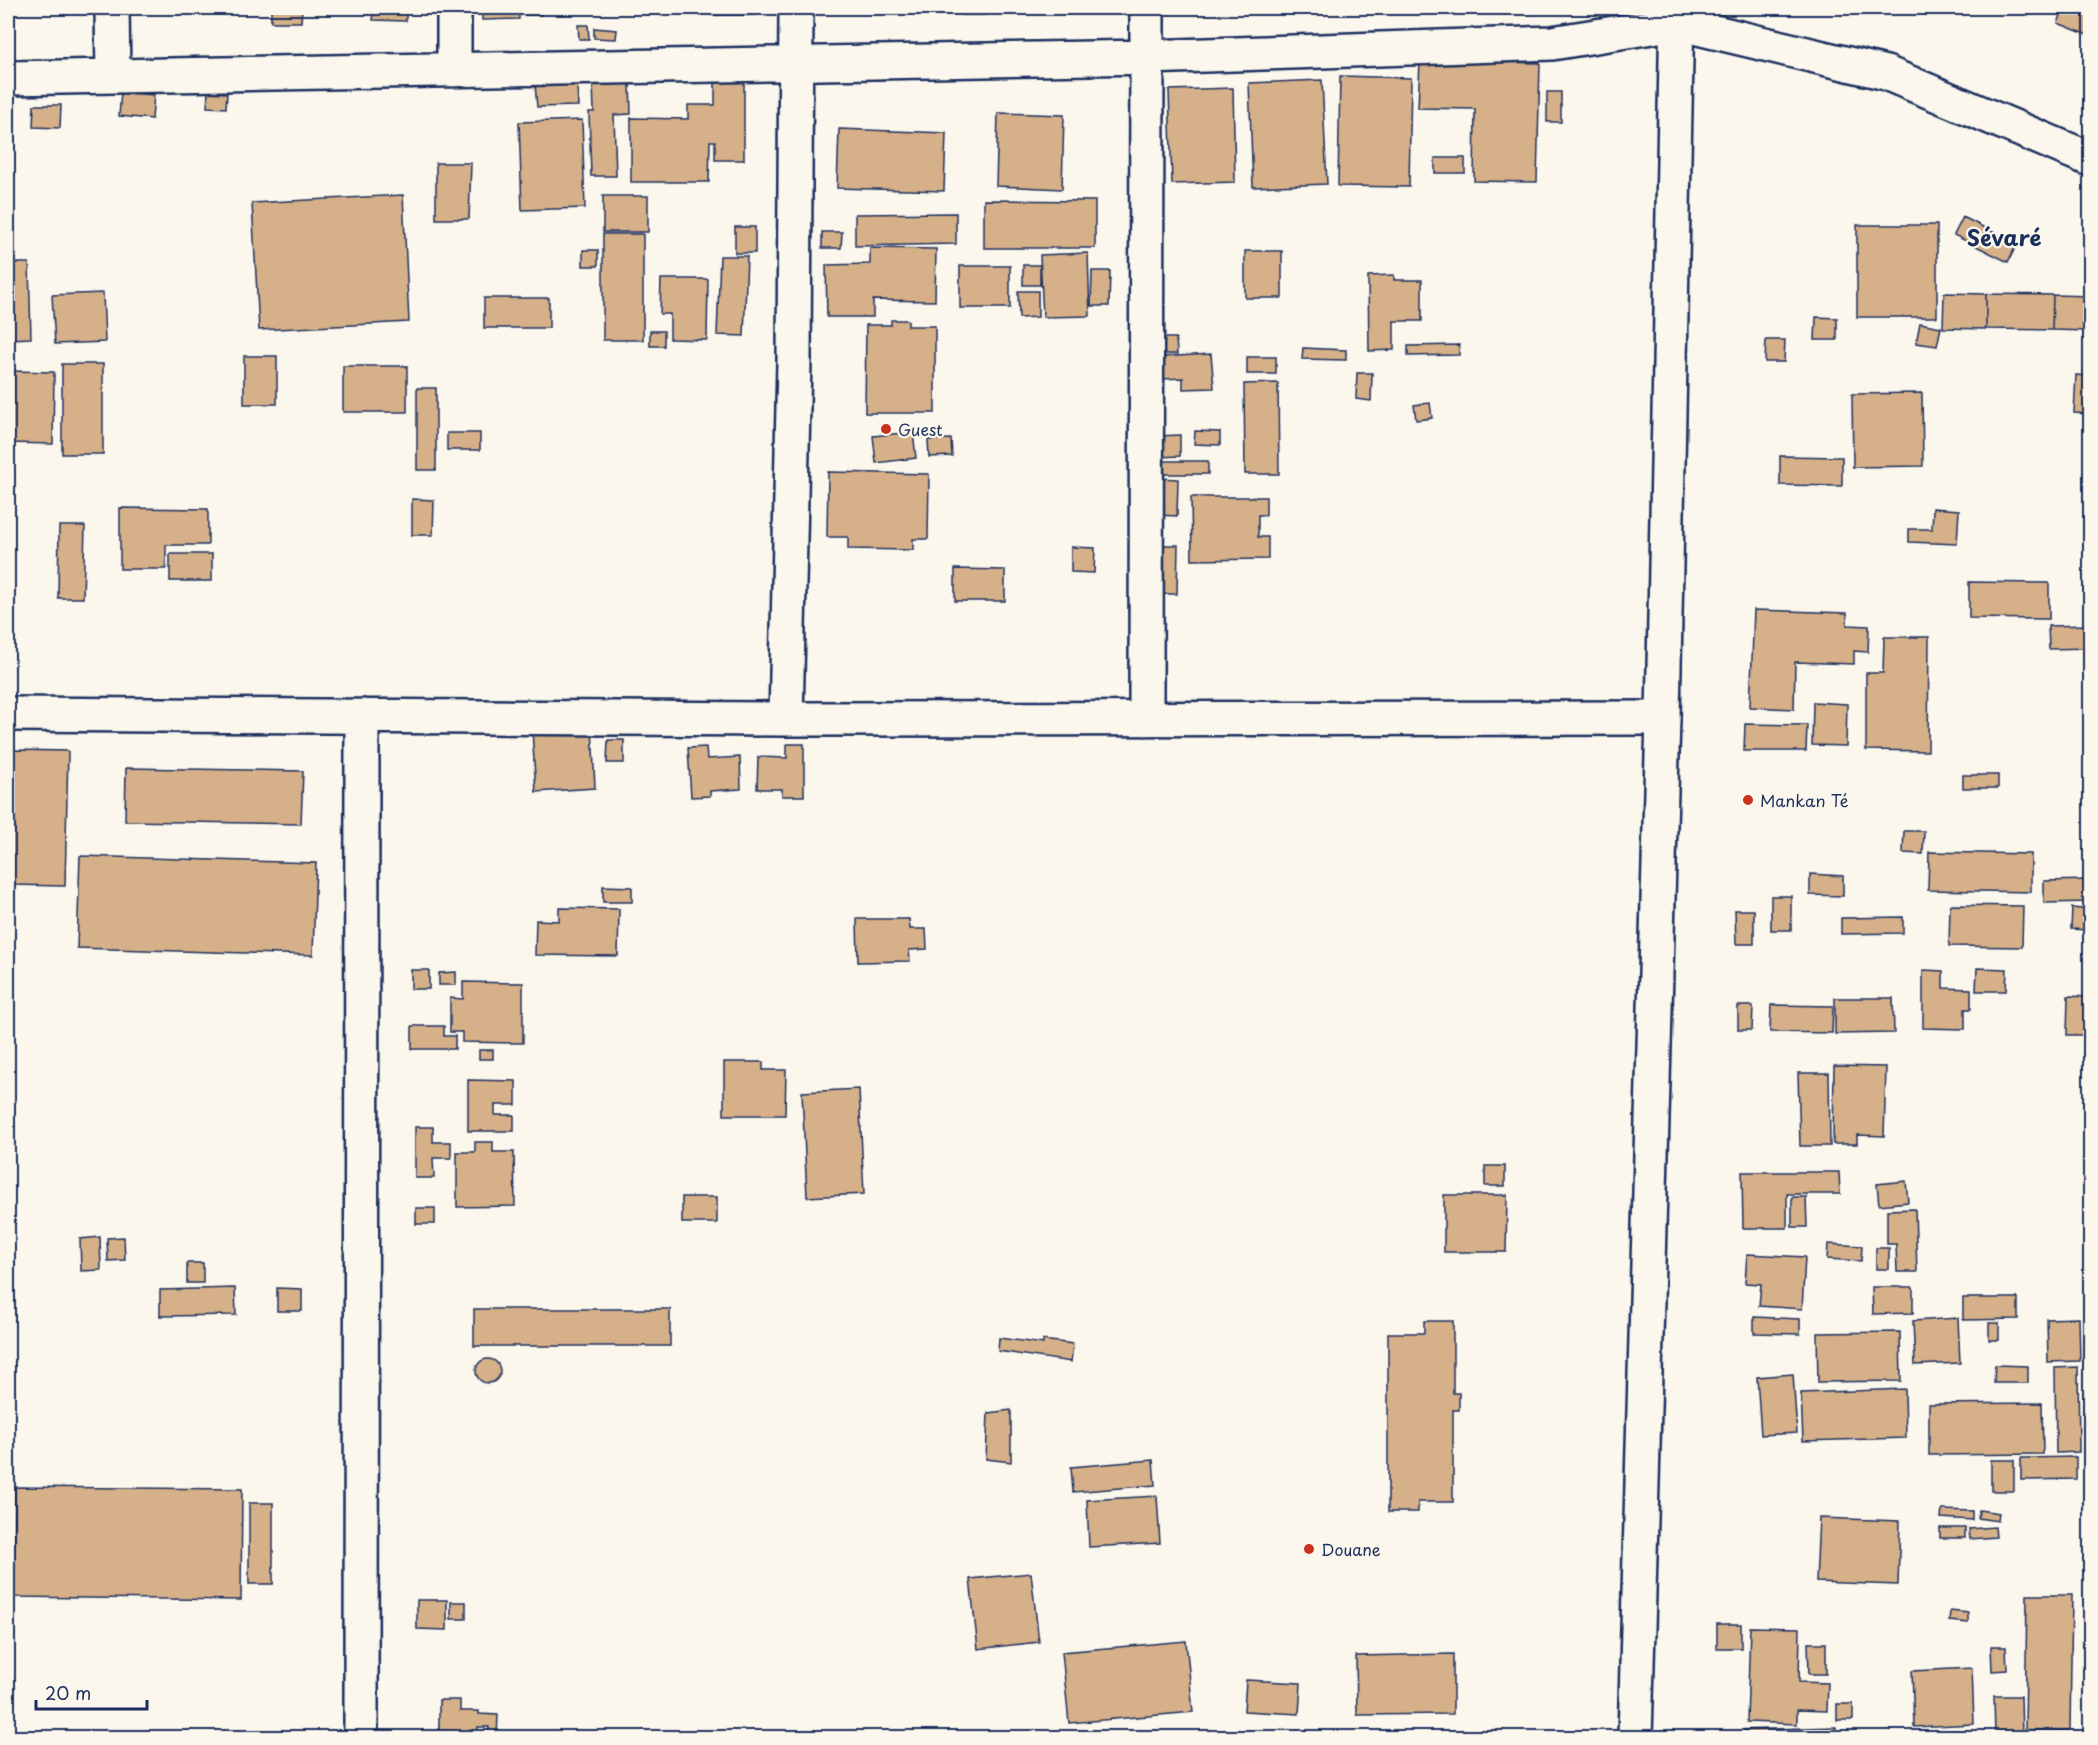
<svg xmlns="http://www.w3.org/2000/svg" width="2098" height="1745" font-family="'Playpen Sans',sans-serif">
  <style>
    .building { fill: #d6b088; stroke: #1b2f5e; stroke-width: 1.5 }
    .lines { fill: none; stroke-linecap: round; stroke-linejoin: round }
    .minor-casing { stroke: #1b2f5e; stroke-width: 38 }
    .major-casing { stroke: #1b2f5e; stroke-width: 38 }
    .minor { stroke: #fbf7ec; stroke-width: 33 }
    .major { stroke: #fbf7ec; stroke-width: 33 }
    .poi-dot { fill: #c8321e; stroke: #fbf7ec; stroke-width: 2 }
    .labels { text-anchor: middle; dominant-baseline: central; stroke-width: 4.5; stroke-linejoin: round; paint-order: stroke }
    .poi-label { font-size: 16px; fill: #1b2f5e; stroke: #fbf7ec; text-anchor: start }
    .district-label { font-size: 22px; font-weight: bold; fill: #1b2f5e; stroke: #fbf7ec }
  </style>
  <rect width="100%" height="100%" fill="#fbf7ec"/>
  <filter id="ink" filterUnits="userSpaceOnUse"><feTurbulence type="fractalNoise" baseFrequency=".0167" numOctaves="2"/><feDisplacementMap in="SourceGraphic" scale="12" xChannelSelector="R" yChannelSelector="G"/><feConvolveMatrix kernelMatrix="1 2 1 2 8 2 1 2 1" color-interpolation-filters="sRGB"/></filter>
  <g filter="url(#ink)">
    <path class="building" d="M271 8H302L301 22H271Z
      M374 8H406V21L373 20Z
      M482 8H519V19L482 20Z
      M525 8H541V15H525Z
      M712 8H755V15H712Z
      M962 8H984V15H962Z
      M2064 8H2090V36L2058 23Z
      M578 25H588L589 39H579Z
      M594 28 617 30 616 39 594 38Z
      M1420 60 1540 63 1537 182 1474 181 1475 109 1418 108Z
      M715 73H744V160H715V141H710L709 182H631V118L688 119V105H715Z
      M1340 76 1411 78 1409 187 1338 186Z
      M1322 80 1327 184 1253 187 1249 83Z
      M630 82 631 114 614 115 616 176H591L589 112H594L593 83Z
      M577 83 578 106 537 107 535 84Z
      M1233 88 1235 182 1172 184 1169 90Z
      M121 92 154 95 152 119 119 116Z
      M208 92 227 93 226 108 207 107Z
      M1547 92H1561V122H1547Z
      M34 105H61L60 128 33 127Z
      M998 113 1064 115 1062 189 996 186Z
      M582 120 585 208 522 210 519 122Z
      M839 129 946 133 944 191 837 188Z
      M1435 158H1465V173H1435Z
      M436 163H471L469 219H436Z
      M403 195 409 322 259 330 252 203Z
      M603 196H648V232H603Z
      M984 200 1095 201V248H984Z
      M956 213V244L855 246V214Z
      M1963 217 2017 244 2008 262 1954 235Z
      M1857 225H1937V317H1857Z
      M735 227H755V253H735Z
      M822 232H842L841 248H822Z
      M603 234H643V340H603Z
      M870 248 936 249 935 301 873 300V317H827L826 265 870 264Z
      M583 250H598V266H583Z
      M1245 251H1282V298H1245Z
      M1088 253 1090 316 1043 317 1040 255Z
      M720 256H747L744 336 717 335Z
      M8 263H29L31 338 8 339Z
      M1023 265H1040V285H1023Z
      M960 266H1010V308H960Z
      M1092 271H1110L1109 306H1091Z
      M1394 275V280H1422V321H1394V350L1369 351 1368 276Z
      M661 279H708L707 340 670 339V314H660Z
      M1018 291H1038V317L1019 318Z
      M103 293 105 342 55 344 52 295Z
      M1944 293 1986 294V329L1943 328Z
      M1986 294 2053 295 2052 330 1986 329Z
      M2053 295 2090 296V331L2052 330Z
      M484 298H549V328H484Z
      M1816 317 1837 318V340H1815Z
      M891 320H908V326H935V413H865L866 325H891Z
      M1920 323 1941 327 1937 346 1916 343Z
      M650 331H664V346H650Z
      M1157 338H1176L1177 354H1157Z
      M1766 340H1785L1784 362H1765Z
      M1459 345V355L1408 356V346Z
      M1303 348 1346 350V360L1302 359Z
      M1211 354 1214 388 1183 389V378L1162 379 1161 357Z
      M244 356H277V404H244Z
      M1247 357H1276V374H1247Z
      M62 364H103V454H62Z
      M343 366H407V412H343Z
      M8 371 54 372 53 444 8 443Z
      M1357 373H1372L1371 401 1356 399Z
      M2076 375 2090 376V414L2074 413Z
      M1278 383 1279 474H1245L1244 384Z
      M417 388H436V470H417Z
      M1922 393 1923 466 1853 467 1852 394Z
      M1430 403 1432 418 1416 420 1414 405Z
      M1195 431 1220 432V445L1194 444Z
      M913 432 916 458 876 463 873 436Z
      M447 433H480V450H447Z
      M1180 435V456L1158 457V436Z
      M951 439 952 456 929 457 928 440Z
      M1780 456 1842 457V486L1780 485Z
      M1160 461H1208V474H1160Z
      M828 472 929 474 928 539H913V550L848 549V537H827Z
      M1158 478 1178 479 1177 516 1157 515Z
      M1191 497H1266V515H1258V537H1268V559L1192 560Z
      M412 499 434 500 433 535H412Z
      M120 508 208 509V545H166V569H120Z
      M1933 508 1959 510 1957 544 1909 542V529H1932Z
      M59 526H85L83 598H58Z
      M1160 545H1178L1177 594H1158Z
      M1071 547 1095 548 1094 573 1071 572Z
      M170 554H212V581H170Z
      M955 569 1005 570V601H955Z
      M1969 582 2049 583V619L1969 618Z
      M1754 610 1847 613V625L1869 626 1868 652 1854 651V664L1795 662 1794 709 1750 707Z
      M2090 625V648L2049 649 2048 626Z
      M1884 637H1929L1928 751 1866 750V673H1883Z
      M1813 702 1847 704 1846 746 1812 745Z
      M1745 724 1807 725 1806 751H1744Z
      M592 727 595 788 536 792 532 730Z
      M608 740H624V763H607Z
      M787 744H804V796H782V789H757L758 757 787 758Z
      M706 747 707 759 740 757 741 789 710 791V796L691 797 688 748Z
      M13 750 68 751 65 886 11 885Z
      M126 768 303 771 301 824 125 821Z
      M1963 775H1998V788H1963Z
      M1904 831H1924L1923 854 1903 853Z
      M1929 852 2031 854V892L1928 890Z
      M80 856 316 863 313 955 77 948Z
      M1810 874 1843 876V896L1810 895Z
      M2090 880V902L2044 903V881Z
      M603 886 632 887V902H603Z
      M1771 896H1791V930H1771Z
      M1950 905 2023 906 2022 947 1949 946Z
      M559 908 619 909 618 956 535 955 536 920 559 921Z
      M2072 908 2090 910 2088 930 2071 929Z
      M1735 910H1754V944H1736Z
      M1903 917V933L1841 934V918Z
      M857 919H909L910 929H926L927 949 909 950 910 961 858 962Z
      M1977 968 2007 969 2006 991H1976Z
      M411 970H429V989H411Z
      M1923 970 1943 971V988L1971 989V1009H1965V1029L1923 1028Z
      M456 972V985H439V973Z
      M463 982 523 983V1043L462 1042V1032H450V998L463 999Z
      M2068 996 2088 997 2086 1035H2067Z
      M1835 998H1893L1894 1033 1835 1034Z
      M1771 1005 1833 1006 1832 1033 1770 1032Z
      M1738 1006H1753L1752 1030H1738Z
      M412 1026H444V1036H455V1049H412Z
      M479 1050H493V1059H479Z
      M724 1062H763V1070H786L785 1115H724Z
      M1834 1066 1886 1067 1884 1136 1857 1135V1144H1833Z
      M1798 1073H1829L1830 1146H1800Z
      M468 1080 516 1081V1105H495V1115H514V1131H468Z
      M859 1089 864 1194 807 1197 802 1092Z
      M415 1127H433V1142H451V1158H433L434 1178H415Z
      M475 1142H493V1152H514L515 1206 457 1207V1152H475Z
      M1485 1166H1505V1186H1485Z
      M1742 1172H1839L1840 1194H1787V1228H1743Z
      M1906 1181 1908 1202 1879 1205 1877 1184Z
      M1444 1195H1507L1506 1252H1444Z
      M682 1197H717V1223H682Z
      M1792 1197H1806L1807 1227H1792Z
      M416 1208H435V1224H416Z
      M1915 1209 1917 1272H1897L1896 1244H1887V1210Z
      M100 1237 101 1270 81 1271 80 1239Z
      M124 1237 125 1260 108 1261 107 1238Z
      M1828 1244 1862 1246 1861 1261 1827 1259Z
      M1876 1248H1889V1269H1876Z
      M1747 1254 1805 1257 1802 1309 1759 1306 1761 1284 1745 1283Z
      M187 1263H203V1283H187Z
      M1872 1287H1913V1313L1873 1314Z
      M235 1288 236 1315 160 1316V1290Z
      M277 1288 302 1289V1311H277Z
      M1963 1298H2018V1319L1963 1320Z
      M474 1309H670V1346H474Z
      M1754 1317 1800 1319V1334L1754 1333Z
      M1958 1318 1960 1363 1915 1365 1913 1321Z
      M2079 1318 2080 1361 2048 1362 2047 1319Z
      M1424 1321H1453V1393H1459V1410H1453V1502H1418V1512H1388V1333H1424Z
      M1989 1323H1999V1340H1989Z
      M1900 1332 1901 1381 1818 1382 1817 1333Z
      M999 1338 1043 1344V1340L1073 1344 1071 1362 998 1351Z
      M476 1371a12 12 0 1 1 24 0a12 12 0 1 1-24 0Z
      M1995 1365 2028 1366V1383H1994Z
      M2078 1367 2079 1452 2056 1453 2055 1368Z
      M1793 1374 1797 1433 1761 1435 1757 1377Z
      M1905 1389 1906 1438 1803 1441 1801 1393Z
      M2042 1403 2043 1454 1929 1455V1404Z
      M1011 1410V1462L986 1459 988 1413Z
      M2076 1457V1479L2021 1480V1458Z
      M1153 1460 1155 1485 1073 1492 1071 1467Z
      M1991 1460H2014V1491H1991Z
      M15 1487 242 1489 241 1600 14 1597Z
      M1157 1496 1160 1543 1089 1547 1087 1500Z
      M249 1503H273V1584H249Z
      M1942 1510 1972 1511V1520L1941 1518Z
      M1979 1510 1999 1513 1998 1521 1978 1518Z
      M1819 1518 1900 1521 1898 1585 1816 1582Z
      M1995 1527 1996 1537 1970 1539 1969 1529Z
      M1940 1528H1965V1538H1940Z
      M1031 1573 1039 1642 978 1649 970 1579Z
      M2027 1595H2072L2070 1730H2025Z
      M417 1600H447V1630L417 1629Z
      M451 1602H466V1619H451Z
      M1950 1611 1968 1613V1623L1949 1621Z
      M1717 1624H1741V1648H1717Z
      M1750 1627 1800 1628 1799 1682 1828 1683 1827 1711 1797 1710V1724L1747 1722Z
      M1186 1641 1193 1712 1069 1723 1062 1652Z
      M1808 1643H1826V1674H1809Z
      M1991 1646H2006L2007 1670 1992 1671Z
      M1453 1654V1714L1357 1715 1356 1656Z
      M1972 1668 1974 1724 1914 1727 1912 1671Z
      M1246 1680 1301 1683 1299 1714 1244 1711Z
      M1994 1696H2021L2022 1738H1995Z
      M439 1700H460V1711H479V1714L498 1715 497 1738H488L489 1727H478V1738H439Z
      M1837 1704H1853V1720H1837Z
      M1836 1727V1738H1744V1730Z"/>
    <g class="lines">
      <g class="minor-casing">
        <path id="minor" d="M112 8 113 76
          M454 8V70
          M8 78 1147 57 1552 43 1677 23 1886 73 2090 159
          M8 714 786 719 1663 718
          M786 719 794 361 796 8
          M1146 719 1147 8
          M361 1738 362 716"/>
      </g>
      <g class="major-casing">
        <path id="major" d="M1635 1738 1663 718 1677 8"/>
      </g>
      <use href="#minor" class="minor"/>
      <use href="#major" class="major"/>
    </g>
  </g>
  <g class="poi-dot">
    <circle cx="886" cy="429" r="6"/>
    <circle cx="1748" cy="800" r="6"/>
    <circle cx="1309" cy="1549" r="6"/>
  </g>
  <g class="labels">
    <g class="poi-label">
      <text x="898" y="429">Guest</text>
      <text x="1760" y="800">Mankan Té</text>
      <text x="1321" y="1549">Douane</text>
    </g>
    <g class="district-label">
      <text x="2004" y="236">Sévaré</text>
    </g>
  </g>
  <rect width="2098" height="1745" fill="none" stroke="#fbf7ec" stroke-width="30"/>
  <rect x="15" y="15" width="2068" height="1715" fill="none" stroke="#1b2f5e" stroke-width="2" filter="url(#ink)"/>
  <path d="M36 1700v9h111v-9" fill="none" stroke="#1b2f5e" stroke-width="3"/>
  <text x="45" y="1700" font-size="18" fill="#1b2f5e" stroke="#fbf7ec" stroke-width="4.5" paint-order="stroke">20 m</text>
</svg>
